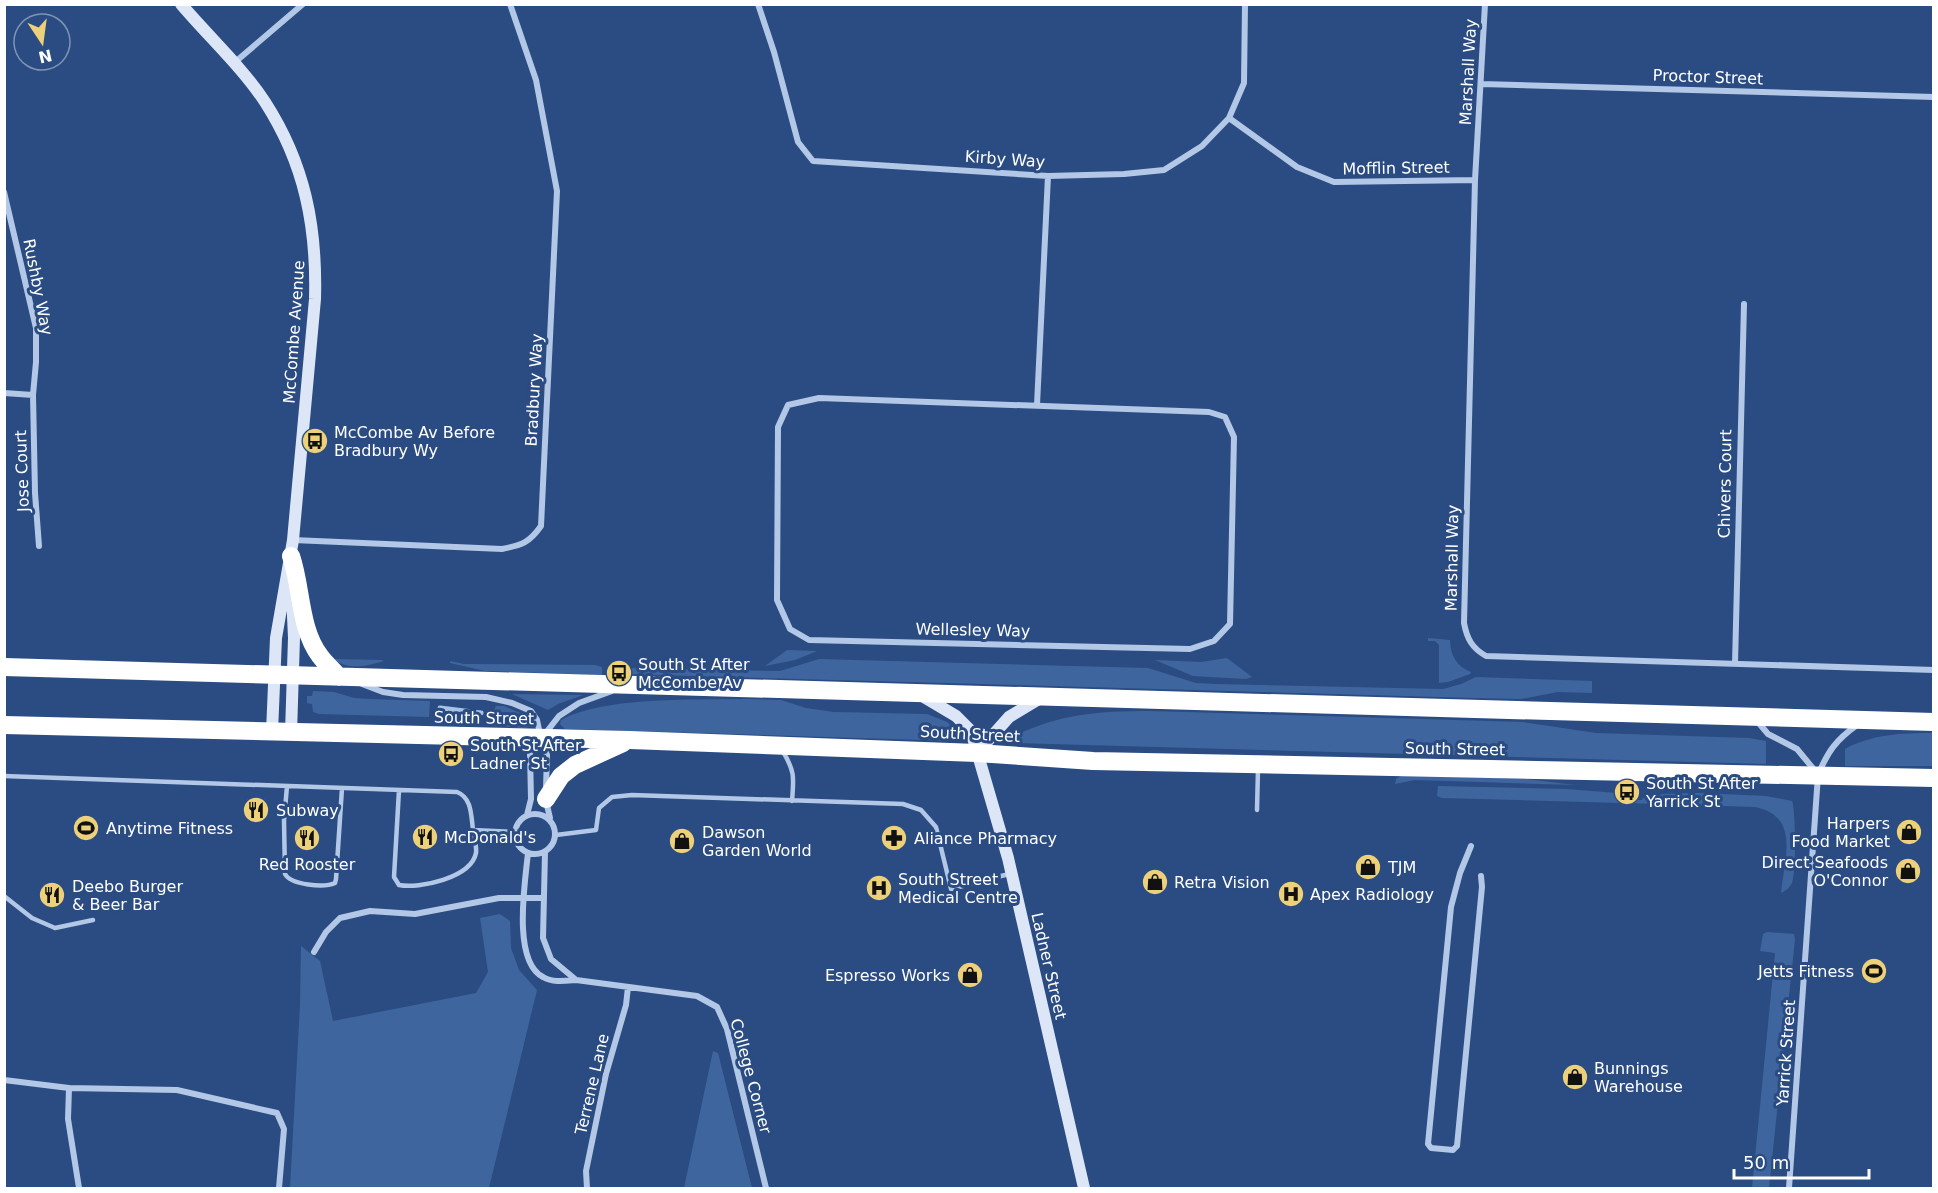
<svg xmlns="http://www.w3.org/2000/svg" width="1938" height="1193" font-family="'DejaVu Sans',sans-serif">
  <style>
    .green { fill: #3f659f }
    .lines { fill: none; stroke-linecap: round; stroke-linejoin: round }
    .stream { stroke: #a8c2e6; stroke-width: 5 }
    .lane { stroke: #b3c7e6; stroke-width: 4.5 }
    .street { stroke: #b3c7e6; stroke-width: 6 }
    .secondary { stroke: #dce6f6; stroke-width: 12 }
    .highway { stroke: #fff; stroke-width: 18 }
    .labels { text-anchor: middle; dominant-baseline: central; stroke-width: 6; stroke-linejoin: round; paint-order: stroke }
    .street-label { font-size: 16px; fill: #fff; stroke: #2a4c82 }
    .poi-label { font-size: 16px; fill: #fff; stroke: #2a4c82; text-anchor: start }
  </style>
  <rect width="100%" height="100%" fill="#2a4c82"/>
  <path class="green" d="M1428 638 1450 640C1450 655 1457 667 1471 672L1470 674 1448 682 1439 683V645L1435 641H1428Z
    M787 650 817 651 795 660 765 666Z
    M1227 658 1252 677 1246 679 1193 676 1155 660 1201 662Z
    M333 659 382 660 384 661C366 666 350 671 333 659Z
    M819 659 1148 668 1196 683 1216 684 1443 689 1461 684 1476 677 1592 681V693L1558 692 1521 699 1475 698 624 674 625 668 780 671Z
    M450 661 464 664 595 665 602 667V675L485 671 450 663Z
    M313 691 334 692 354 698 370 699 430 701 429 717 319 714 313 712 312 704 307 703V696H312Z
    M512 694 582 695H583L558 704 548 710Z
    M749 699 781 700 806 708 834 712 927 714 947 722 965 737 963 740 955 741 565 729 560 724 561 720C605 696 698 700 749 699Z
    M496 706H504L532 718 534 723 526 728 490 726 493 712Z
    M1149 711 1523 722 1596 733 1749 738 1766 741V764L1013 743 1010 741V738C1058 714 1097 711 1149 711Z
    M1933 733V766H1845V749C1872 734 1902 733 1933 733Z
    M1402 775 1527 779 1575 785 1415 780 1395 784 1396 779Z
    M1438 786 1566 789 1617 793 1618 795H1621V803L1442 798 1437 796Z
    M1700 793 1766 796 1792 801C1796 811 1796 873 1792 883 1789 888 1786 891 1781 893 1784 860 1801 816 1755 807L1627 803V800H1642L1643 798H1654L1662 794Z
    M500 914 510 921 511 948 519 970 537 990 489 1188H290L300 1005 301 946 320 961 333 1021 476 993 488 972 480 918Z
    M1767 932 1794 934 1795 939 1769 1188H1752L1775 953 1760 951 1763 934Z
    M713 1051 718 1053 752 1188H684Z"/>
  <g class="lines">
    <path class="stream" d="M440 708 481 713"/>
    <path class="lane" d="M782 750C795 771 794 777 792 801
      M4 776 457 792C472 798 471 815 473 830L515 832
      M287 786 284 821 285 874C291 885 324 888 335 883L336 879 342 788
      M399 790 394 877 399 885C419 889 471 878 476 853 477 847 474 837 473 830
      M1257 810 1258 769
      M556 835 596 830 599 808 612 797 632 795 903 804 921 810 936 827 951 889 1009 874
      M4 896 32 918 55 928 93 920"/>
    <path class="street" d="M758 4 774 52 798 142 813 161 1048 176 1124 174 1164 170 1202 146 1229 118 1244 83 1245 4
      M1485 4 1475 180 1464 623C1467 639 1472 648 1486 656L1934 670
      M234 63 303 4
      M1482 84 1934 97
      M1229 118 1297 167 1334 182 1475 180
      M4 192 36 328V362L33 395 35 493 39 546
      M4 393 33 395
      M819 398 1209 412 1225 417 1234 437 1230 624 1214 641 1190 649 809 640 790 629 777 600 778 427 788 405Z
      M1037 405 1048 176
      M293 540 502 549C522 545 529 543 541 526L557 191 536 80 510 4
      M1735 664 1744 304
      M362 684 383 692 403 695 486 697 512 703 531 711 537 720 541 739 547 755 546 788
      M1757 721 1768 734 1797 749 1816 772
      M546 801 550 818
      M515 834a20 20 0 1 1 40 0a20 20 0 1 1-40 0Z
      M527 815 531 799 530 753 559 716 579 703 612 691
      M1471 846 1460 873 1451 907 1428 1144 1431 1148 1453 1150 1457 1146 1482 887 1481 876
      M545 852 543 938 551 959 575 979
      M528 853C525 883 512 961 543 977 553 983 565 981 576 980L697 996 717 1007 727 1029 766 1188
      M314 952 326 932 340 918 370 911 415 914 499 898H543
      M4 1080 69 1088 68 1119 79 1188
      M69 1088 177 1090 277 1113 284 1129 279 1188
      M587 1188 586 1171 606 1074 626 1005 628 987
      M1789 1188 1818 775C1828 751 1836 740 1857 725"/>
    <path class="secondary" d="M181 4C209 37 242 67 265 102 305 164 317 227 315 299L293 540 276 638 272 732
      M919 694 956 716 971 731 1008 858 1084 1188
      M291 733 294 638 292 594
      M977 753 1009 717 1042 697"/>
    <path class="highway" d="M291 556C302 588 299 628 320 656 325 663 333 670 339 677
      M4 667 1934 722
      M4 725 630 740 977 753 1093 761 1934 778
      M546 799 561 776 575 765 623 743"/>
  </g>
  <defs>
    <g id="bus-disc" transform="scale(1.35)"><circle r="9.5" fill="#ecd07a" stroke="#2a4c82"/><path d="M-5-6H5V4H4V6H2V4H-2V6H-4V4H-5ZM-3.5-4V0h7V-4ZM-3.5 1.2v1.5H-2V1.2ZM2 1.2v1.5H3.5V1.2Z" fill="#111"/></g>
    <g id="restaurant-disc" transform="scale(1.35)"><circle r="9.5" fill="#ecd07a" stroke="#2a4c82"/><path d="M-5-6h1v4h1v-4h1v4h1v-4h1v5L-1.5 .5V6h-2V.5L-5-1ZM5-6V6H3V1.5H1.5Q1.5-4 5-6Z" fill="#111"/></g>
    <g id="stadium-disc" transform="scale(1.35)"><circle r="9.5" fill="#ecd07a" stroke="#2a4c82"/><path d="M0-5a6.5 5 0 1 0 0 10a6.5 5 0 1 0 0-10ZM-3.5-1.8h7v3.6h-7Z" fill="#111"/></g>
    <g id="shop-disc" transform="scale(1.35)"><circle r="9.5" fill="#ecd07a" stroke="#2a4c82"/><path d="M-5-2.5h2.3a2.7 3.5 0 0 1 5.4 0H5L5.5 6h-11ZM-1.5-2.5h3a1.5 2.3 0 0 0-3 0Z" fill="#111"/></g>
    <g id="pharmacy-disc" transform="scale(1.35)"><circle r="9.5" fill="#ecd07a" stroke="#2a4c82"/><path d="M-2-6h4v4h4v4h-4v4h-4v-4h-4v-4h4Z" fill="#111"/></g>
    <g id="hospital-disc" transform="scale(1.35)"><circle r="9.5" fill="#ecd07a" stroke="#2a4c82"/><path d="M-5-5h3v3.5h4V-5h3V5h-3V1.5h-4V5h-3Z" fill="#111"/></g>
  </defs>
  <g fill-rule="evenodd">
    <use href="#bus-disc" x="315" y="441"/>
    <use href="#bus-disc" x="619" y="673"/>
    <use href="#bus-disc" x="451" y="754"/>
    <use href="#bus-disc" x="1627" y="792"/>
    <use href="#restaurant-disc" x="256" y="810"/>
    <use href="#stadium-disc" x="86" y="828"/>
    <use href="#shop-disc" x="1909" y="832"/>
    <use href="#restaurant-disc" x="425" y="837"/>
    <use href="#restaurant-disc" x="307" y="838"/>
    <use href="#pharmacy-disc" x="894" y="838"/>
    <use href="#shop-disc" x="682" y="841"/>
    <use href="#shop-disc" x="1368" y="867"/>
    <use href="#shop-disc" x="1908" y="871"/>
    <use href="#shop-disc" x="1155" y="882"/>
    <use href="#hospital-disc" x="879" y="888"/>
    <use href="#hospital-disc" x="1291" y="894"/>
    <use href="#restaurant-disc" x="52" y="895"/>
    <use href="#stadium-disc" x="1874" y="971"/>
    <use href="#shop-disc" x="970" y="975"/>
    <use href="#shop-disc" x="1575" y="1077"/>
  </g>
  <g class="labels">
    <g class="street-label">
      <text transform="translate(1468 72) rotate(-87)">Marshall Way</text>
      <text transform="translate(1708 77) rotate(2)">Proctor Street</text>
      <text transform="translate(1005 159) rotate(4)">Kirby Way</text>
      <text transform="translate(1396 168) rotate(-1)">Mofflin Street</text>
      <text transform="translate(38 287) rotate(79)">Rushby Way</text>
      <text transform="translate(294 332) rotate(-86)">McCombe Avenue</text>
      <text transform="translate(534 390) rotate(-87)">Bradbury Way</text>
      <text transform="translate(22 471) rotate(-92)">Jose Court</text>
      <text transform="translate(1725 484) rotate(-89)">Chivers Court</text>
      <text transform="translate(1452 558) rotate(-89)">Marshall Way</text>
      <text transform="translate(973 630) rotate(1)">Wellesley Way</text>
      <text transform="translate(484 718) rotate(1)">South Street</text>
      <text transform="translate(970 734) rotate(3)">South Street</text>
      <text transform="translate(1455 749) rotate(1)">South Street</text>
      <text transform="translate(1049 966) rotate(77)">Ladner Street</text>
      <text transform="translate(1786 1053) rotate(-86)">Yarrick Street</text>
      <text transform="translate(751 1076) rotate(75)">College Corner</text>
      <text transform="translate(592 1084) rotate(-77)">Terrene Lane</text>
    </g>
    <g class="poi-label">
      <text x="334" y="432">McCombe Av Before<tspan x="334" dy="18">Bradbury Wy</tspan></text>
      <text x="638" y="664">South St After<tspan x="638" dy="18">McCombe Av</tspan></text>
      <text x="470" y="745">South St After<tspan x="470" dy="18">Ladner St</tspan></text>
      <text x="1646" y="783">South St After<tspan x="1646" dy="18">Yarrick St</tspan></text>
      <text x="276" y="810">Subway</text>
      <text x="1890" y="823" text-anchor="end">Harpers<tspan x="1890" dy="18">Food Market</tspan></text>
      <text x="106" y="828">Anytime Fitness</text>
      <text x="702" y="832">Dawson<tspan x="702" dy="18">Garden World</tspan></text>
      <text x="444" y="837">McDonald's</text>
      <text x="914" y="838">Aliance Pharmacy</text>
      <text x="1888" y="862" text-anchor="end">Direct Seafoods<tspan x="1888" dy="18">O'Connor</tspan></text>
      <text x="307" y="864" text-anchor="middle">Red Rooster</text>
      <text x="1388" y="867">TJM</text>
      <text x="898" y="879">South Street<tspan x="898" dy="18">Medical Centre</tspan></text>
      <text x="1174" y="882">Retra Vision</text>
      <text x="72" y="886">Deebo Burger<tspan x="72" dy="18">&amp; Beer Bar</tspan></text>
      <text x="1310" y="894">Apex Radiology</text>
      <text x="1854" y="971" text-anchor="end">Jetts Fitness</text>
      <text x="950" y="975" text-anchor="end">Espresso Works</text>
      <text x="1594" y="1068">Bunnings<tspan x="1594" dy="18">Warehouse</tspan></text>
    </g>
  </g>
  <rect width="1938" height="1193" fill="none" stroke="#ffffff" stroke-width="12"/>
  <g transform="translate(42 42) rotate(167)"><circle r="28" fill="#2a4c82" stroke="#7f94b4" stroke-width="1.5"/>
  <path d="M0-4.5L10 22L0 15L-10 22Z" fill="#ecd07a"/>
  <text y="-9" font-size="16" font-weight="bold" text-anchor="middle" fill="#ffffff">N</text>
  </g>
  <path d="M1734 1169v9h135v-9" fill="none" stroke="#ffffff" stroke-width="3"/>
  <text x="1743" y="1169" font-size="18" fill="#ffffff" stroke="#2a4c82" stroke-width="4.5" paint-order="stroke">50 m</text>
</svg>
